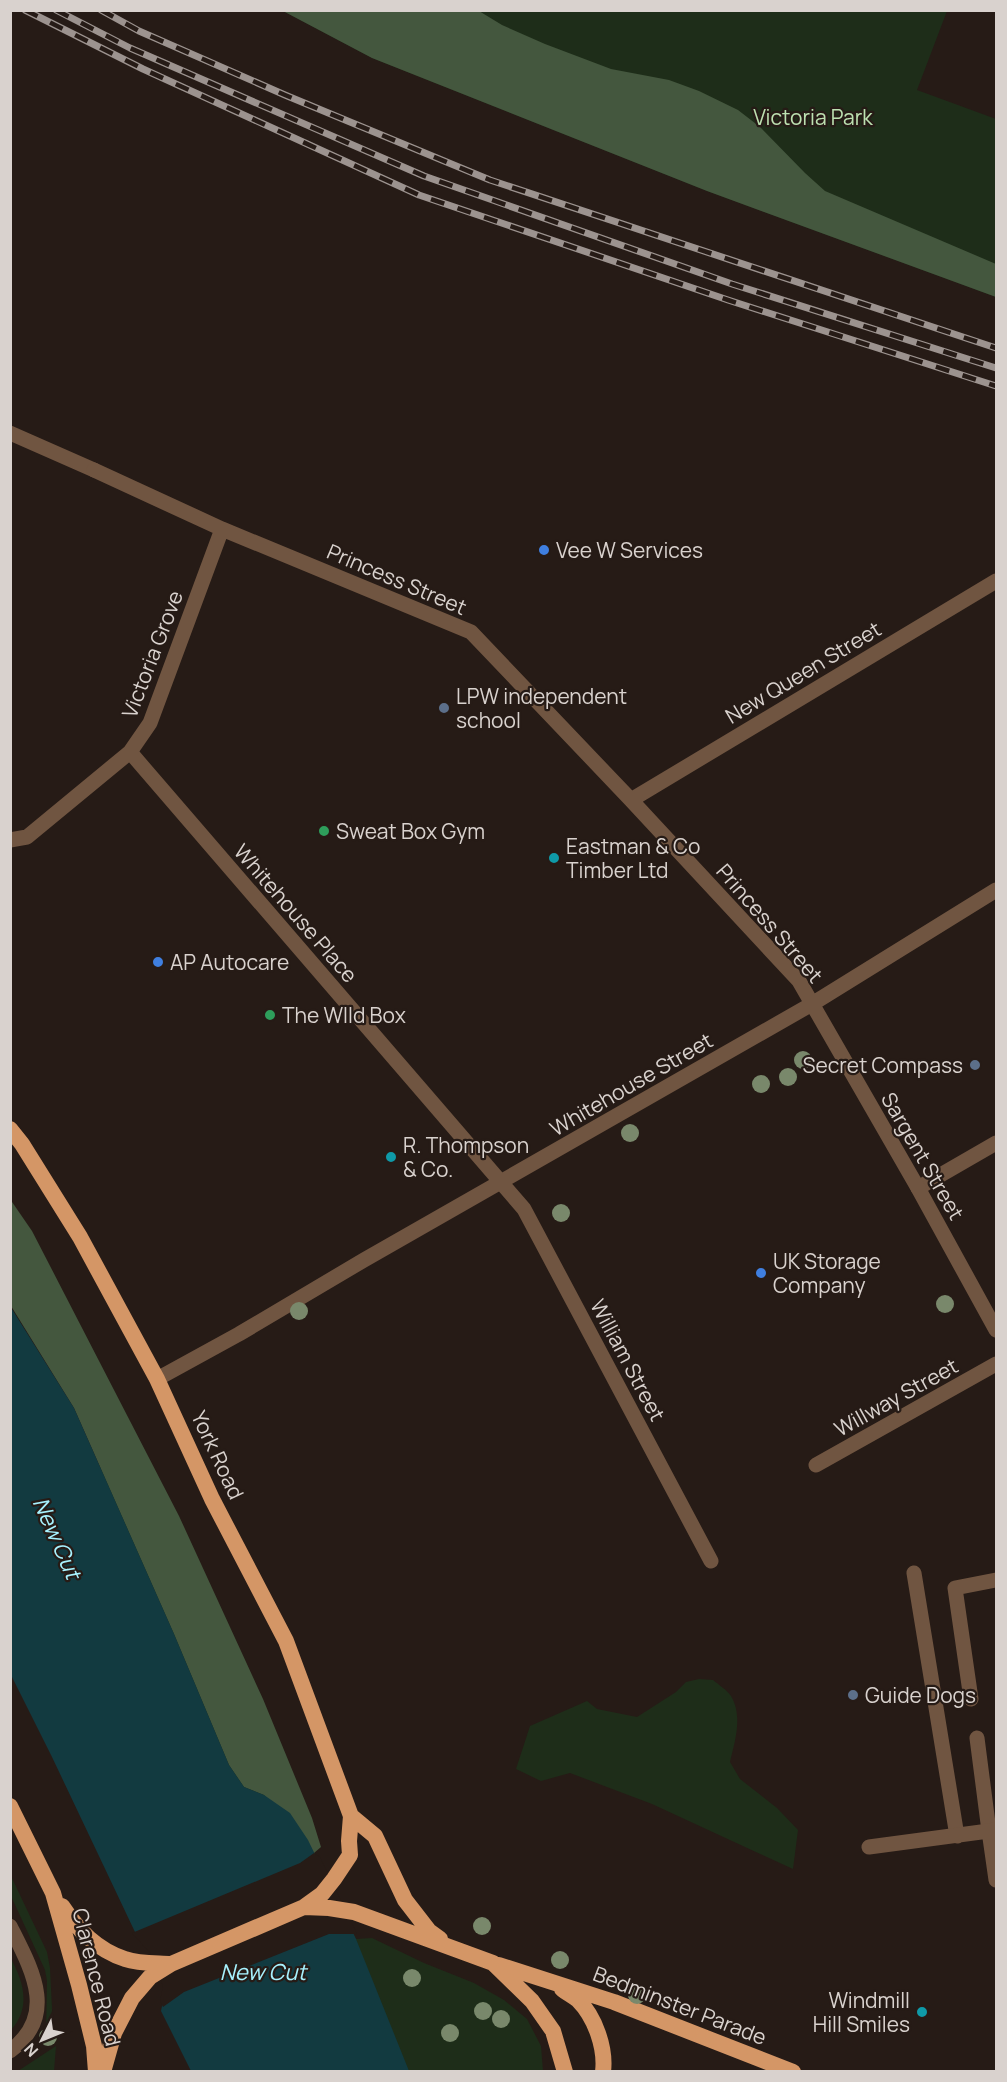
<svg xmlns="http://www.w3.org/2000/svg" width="1007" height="2082" font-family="Manrope,sans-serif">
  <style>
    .green { fill: #1e2d19 }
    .forest { fill: #44573e }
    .water { fill: #123a40 }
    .pier { fill: #261b16 }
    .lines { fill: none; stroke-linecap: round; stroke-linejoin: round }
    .service { stroke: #705541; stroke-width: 15 }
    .minor { stroke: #705541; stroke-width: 15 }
    .trunk { stroke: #d49666; stroke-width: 16 }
    .rail-casing { stroke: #9c938f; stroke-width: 7 }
    .rail { stroke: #261b16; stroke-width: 4.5; stroke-dasharray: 14; stroke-linecap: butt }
    .tree { fill: #79886b }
    .shop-dot { fill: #3f7fe0; stroke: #261b16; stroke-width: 2 }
    .service-dot { fill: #5c6f8a; stroke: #261b16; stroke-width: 2 }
    .leisure-dot { fill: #2e9e5b; stroke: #261b16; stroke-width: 2 }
    .culture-dot { fill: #0f9aa8; stroke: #261b16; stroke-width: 2 }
    .labels { text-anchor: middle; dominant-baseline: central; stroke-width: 4.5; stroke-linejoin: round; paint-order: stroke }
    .park-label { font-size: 21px; fill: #bde1b1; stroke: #261b16 }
    .poi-label { font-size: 21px; fill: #d9d2ce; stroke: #261b16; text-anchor: start }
    .street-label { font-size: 21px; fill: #d9d2ce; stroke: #261b16 }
    .water-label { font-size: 22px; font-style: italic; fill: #a7f2fe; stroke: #261b16 }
  </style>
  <rect width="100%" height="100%" fill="#261b16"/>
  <path class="green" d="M283 11H947L917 90 996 119V297L707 191 372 58Z
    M10 1306 308 1840 356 1939 372 1938 424 1963 474 1983 504 2000 527 2019 541 2046 543 2071H341Z
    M699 1679 713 1680C719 1685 727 1690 731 1696 743 1716 735 1741 730 1762L740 1779 777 1808 798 1830 793 1869 652 1804 570 1773 541 1781 516 1769 530 1726 587 1701 597 1709 637 1717 676 1692 686 1682Z
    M11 1876 47 1952 50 1968 53 2029 46 2034 47 1981 45 1970 11 1896Z
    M10 1957C23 1980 32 2007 11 2030Z
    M56 2046 54 2071H18Z"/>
  <path class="forest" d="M283 11H479L502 25 545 44 611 69 669 80 699 91 738 110 760 127 805 173 825 191 996 264V297L707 191 372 58Z
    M10 1199 32 1231 179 1516 263 1699 312 1818 321 1847 314 1853 264 1795 244 1787 229 1765 174 1634 74 1408 11 1306Z"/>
  <path class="water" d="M10 1306 74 1408 174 1634 229 1765 244 1787 264 1795 290 1813 308 1840 356 1939 409 2071H191L161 2011 166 1986 153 1952 135 1932 52 1757 11 1675Z"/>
  <path class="pier" d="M314 1853 320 1857 357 1934H329L184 1992 163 2007 160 2001 163 1986 151 1954 132 1933 300 1863Z"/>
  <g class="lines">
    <path class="service" d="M10 433 94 470
      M918 1188 996 1143
      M914 1573 957 1836
      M971 1699 955 1588 996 1580
      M977 1738 989 1831"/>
    <path class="minor" d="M94 470 222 529 471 632 631 800 799 981 918 1188 996 1330
      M130 752 524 1209 711 1561
      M631 800 996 581
      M10 840 27 837 130 752 150 723 222 529
      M157 1379 239 1334 364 1260 812 1004 996 890
      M816 1465 996 1364
      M989 1831 996 1880
      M869 1847 996 1830
      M10 1926C31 1968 59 2015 10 2051"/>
    <path class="trunk" d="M10 1129 22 1144 80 1237 157 1379 212 1499 286 1641 351 1816 349 1841 350 1855 334 1879 322 1894 304 1907 171 1964 150 1977 132 1998 114 2033 103 2072
      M10 1806 53 1893 79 1985 94 2046 96 2072
      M351 1816 375 1836 405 1900 429 1931 440 1939
      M62 1906C78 1930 97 1950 125 1959 139 1964 156 1963 171 1964
      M304 1907 329 1908 354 1912 493 1963 532 2001 553 2031 565 2072
      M499 1965 614 2002 793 2072
      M562 1989C567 1993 573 1996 578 2000 595 2017 606 2048 603 2072"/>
    <g class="rail-casing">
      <path id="rail" d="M25 10 143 69 419 195 728 300 996 386
        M56 10 130 48 424 176 732 284 996 368
        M101 10 139 31 285 95 490 180 996 348"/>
    </g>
    <use href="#rail" class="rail"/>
  </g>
  <g class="tree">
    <circle cx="803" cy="1060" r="9"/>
    <circle cx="788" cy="1077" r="9"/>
    <circle cx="761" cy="1084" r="9"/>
    <circle cx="630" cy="1133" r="9"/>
    <circle cx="561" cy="1213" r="9"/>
    <circle cx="945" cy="1304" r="9"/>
    <circle cx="299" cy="1311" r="9"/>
    <circle cx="482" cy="1926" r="9"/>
    <circle cx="560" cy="1960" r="9"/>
    <circle cx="412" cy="1978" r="9"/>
    <circle cx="637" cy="1995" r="9"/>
    <circle cx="483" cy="2011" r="9"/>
    <circle cx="501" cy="2019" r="9"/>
    <circle cx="450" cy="2033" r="9"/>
    <circle cx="48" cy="2037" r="9"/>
  </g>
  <g class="shop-dot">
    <circle cx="544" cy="550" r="6"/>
    <circle cx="158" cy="962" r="6"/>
    <circle cx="761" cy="1273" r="6"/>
  </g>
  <g class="service-dot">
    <circle cx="444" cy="708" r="6"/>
    <circle cx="975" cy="1065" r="6"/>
    <circle cx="853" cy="1695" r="6"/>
  </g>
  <g class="leisure-dot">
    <circle cx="324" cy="831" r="6"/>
    <circle cx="270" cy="1015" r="6"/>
  </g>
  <g class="culture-dot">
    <circle cx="554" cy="858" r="6"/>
    <circle cx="391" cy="1157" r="6"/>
    <circle cx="922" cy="2012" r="6"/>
  </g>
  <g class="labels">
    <g class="park-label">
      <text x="813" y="117">Victoria Park</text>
    </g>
    <g class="poi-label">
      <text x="556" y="550">Vee W Services</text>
      <text x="456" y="696">LPW independent<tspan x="456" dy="24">school</tspan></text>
      <text x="336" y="831">Sweat Box Gym</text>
      <text x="566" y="846">Eastman &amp; Co<tspan x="566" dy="24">Timber Ltd</tspan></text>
      <text x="170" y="962">AP Autocare</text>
      <text x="282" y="1015">The WIld Box</text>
      <text x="963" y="1065" text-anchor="end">Secret Compass</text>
      <text x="403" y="1145">R. Thompson<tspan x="403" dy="24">&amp; Co.</tspan></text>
      <text x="773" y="1261">UK Storage<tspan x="773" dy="24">Company</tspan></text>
      <text x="865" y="1695">Guide Dogs</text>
      <text x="910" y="2000" text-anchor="end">Windmill<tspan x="910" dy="24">Hill Smiles</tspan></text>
    </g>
    <g class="street-label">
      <text transform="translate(397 579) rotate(23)">Princess Street</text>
      <text transform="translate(152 654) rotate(-69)">Victoria Grove</text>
      <text transform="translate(803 672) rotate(-31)">New Queen Street</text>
      <text transform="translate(296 913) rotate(49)">Whitehouse Place</text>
      <text transform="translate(770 923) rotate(49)">Princess Street</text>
      <text transform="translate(631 1084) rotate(-30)">Whitehouse Street</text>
      <text transform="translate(923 1156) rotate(60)">Sargent Street</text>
      <text transform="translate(628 1360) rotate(62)">William Street</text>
      <text transform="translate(896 1397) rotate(-29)">Willway Street</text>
      <text transform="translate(218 1455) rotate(65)">York Road</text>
      <text transform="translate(97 1977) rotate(76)">Clarence Road</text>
      <text transform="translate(680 2005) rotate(21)">Bedminster Parade</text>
    </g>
    <g class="water-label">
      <text transform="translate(57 1538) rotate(66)">New Cut</text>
      <text x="263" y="1972">New Cut</text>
    </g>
  </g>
  <rect width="1007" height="2082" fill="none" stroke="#d9d2ce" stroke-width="24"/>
  <g transform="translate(42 2040) rotate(227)" stroke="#261b16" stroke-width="4.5" paint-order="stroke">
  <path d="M0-4.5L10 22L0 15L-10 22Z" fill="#d9d2ce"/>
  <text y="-9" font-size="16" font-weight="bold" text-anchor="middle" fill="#d9d2ce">N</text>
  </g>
</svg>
